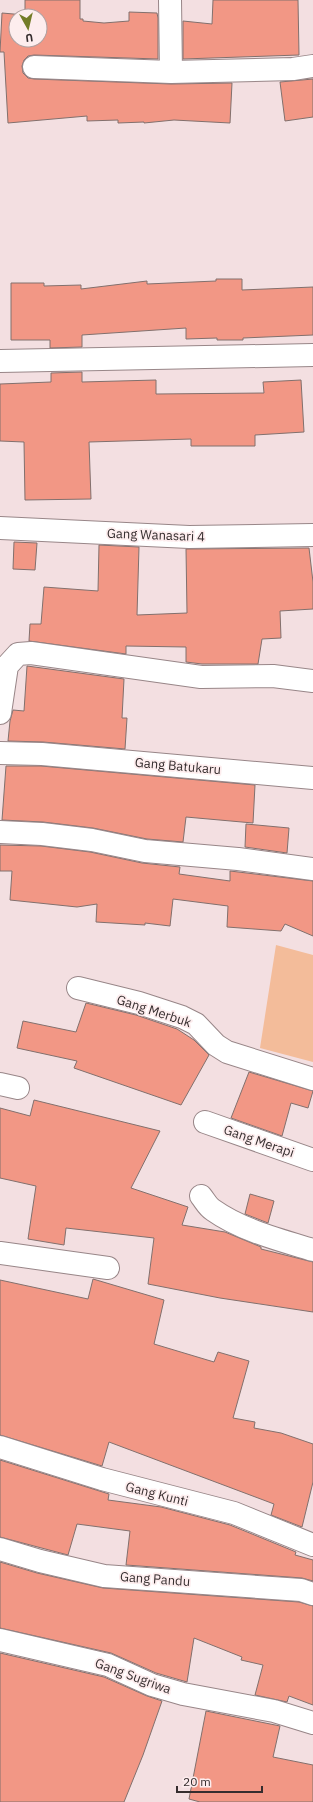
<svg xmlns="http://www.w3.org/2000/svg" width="313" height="1802" font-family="'IBM Plex Sans',sans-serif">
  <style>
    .green { fill: #f3bc9a }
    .building { fill: #f29785; stroke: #82706d; fill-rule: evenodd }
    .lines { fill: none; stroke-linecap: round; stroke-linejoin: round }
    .street-casing { stroke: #988688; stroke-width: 24 }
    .street { stroke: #fff; stroke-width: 22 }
    .labels { text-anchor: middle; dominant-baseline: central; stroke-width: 3.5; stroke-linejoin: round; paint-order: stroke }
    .street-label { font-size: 13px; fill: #352d2e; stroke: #fdedee }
  </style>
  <rect width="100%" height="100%" fill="#f3dfe1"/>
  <path class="green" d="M276 945 313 955V1062L260 1048Z"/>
  <path class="building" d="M25 0H80V19H83V21L104 23 129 21V12L157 13 158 18V59L34 55 28 56 24 60 22 66 23 73 28 78 34 79 171 84 232 83 230 123 174 120 144 123V122L118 123V120L87 121V116L8 123 4 52H0L2 13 25 15ZM16 16H40V40H16Z
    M213 0H298L299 55 183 59V21L212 24Z
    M313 79V117L285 121 280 82Z
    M216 279H242V290L313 287V335L243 338V340H217V338L186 339V328L82 335V347L50 348V340H11V283H44V286L81 285V289L147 281V284L216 281Z
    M82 372V382L156 380V394L264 393 263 382 301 380 304 432 255 435V446H191V439L89 442 91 499 25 500 24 442 0 441V384L51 382V373Z
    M14 542 37 543 35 570 13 569Z
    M99 545 139 547 137 615 187 613 186 549 309 548 313 582V609L280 611 281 638 262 639 258 664H202L186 662V647L126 646V654L29 641 30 624H41L44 587 98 591Z
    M27 666 124 679 122 718H127L125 749 43 742 8 741 10 721 13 710 24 711Z
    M6 766H41L255 785 253 823 186 817 183 842 147 839 93 828 43 822 2 820Z
    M246 824 289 828 287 853 245 847Z
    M0 845 41 846 90 852 142 863 180 867 179 874 230 881V871L313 881V936L285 924 281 931 227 927 228 906 173 899 170 926 145 923V925L96 922 97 904 77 907 10 900 12 871H0Z
    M86 1003 136 1015 177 1029 194 1040 209 1055 181 1105 74 1068 77 1061 17 1048 23 1021 76 1032Z
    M249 1072 313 1091 308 1108 291 1103 282 1136 231 1118Z
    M34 1100 160 1131 131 1188 188 1207 182 1225 225 1232 261 1247V1249L313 1262V1312L220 1298 148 1284 154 1238 66 1228 64 1245 28 1239 36 1186 0 1178V1108L30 1116Z
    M250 1194 274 1201 268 1223 245 1214Z
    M93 1279 164 1300 154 1344 214 1362 218 1352 249 1361 233 1418 255 1422 254 1428 281 1433 313 1444V1482L302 1527 271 1515 274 1504 109 1442 102 1466 0 1435V1280L88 1299Z
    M0 1460 109 1494 108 1500 161 1507 230 1525 296 1552 295 1555 313 1560V1581L302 1578 126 1565 130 1531 77 1524 68 1555 0 1537Z
    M0 1562 37 1573 103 1588 299 1602 313 1606V1705L289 1696 287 1702 255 1695 263 1665 241 1660 242 1657 194 1638 187 1682 156 1673 111 1653 0 1628Z
    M0 1653 104 1677 147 1696 162 1701 143 1755 124 1802H0Z
    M206 1711 280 1726 273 1757 313 1765V1802H200L189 1799Z"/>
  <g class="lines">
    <g class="street-casing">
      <path id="street" d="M170 0 171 72
        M34 67 171 72 293 69 313 66
        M0 361 313 355
        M0 528 189 537 313 535
        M0 713 7 666 18 654 31 653 201 677 273 676 313 681
        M0 753 42 754 313 778
        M0 832 42 834 92 840 145 851 238 859 313 869
        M78 988 139 1003 182 1017 196 1024 216 1045 227 1052 313 1079
        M0 1084 18 1088
        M205 1122 313 1160
        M201 1196C205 1201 208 1207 213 1210 241 1230 280 1240 313 1250
        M0 1253 108 1268
        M0 1447 102 1479 234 1513 313 1545
        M0 1549 40 1561 104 1576 301 1590 313 1594
        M0 1640 108 1665 152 1685 183 1694 274 1711 313 1723"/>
    </g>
    <use href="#street" class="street"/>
  </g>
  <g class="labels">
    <g class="street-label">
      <text transform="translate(156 535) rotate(2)">Gang Wanasari 4</text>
      <text transform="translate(178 766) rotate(5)">Gang Batukaru</text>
      <text transform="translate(154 1011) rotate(18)">Gang Merbuk</text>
      <text transform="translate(259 1141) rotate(19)">Gang Merapi</text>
      <text transform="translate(157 1494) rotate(14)">Gang Kunti</text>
      <text transform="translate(155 1579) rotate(4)">Gang Pandu</text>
      <text transform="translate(133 1676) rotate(20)">Gang Sugriwa</text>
    </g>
  </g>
  <g transform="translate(28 28) rotate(172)"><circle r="19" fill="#fdedee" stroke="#ada0a1"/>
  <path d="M0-3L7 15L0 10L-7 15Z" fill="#737c27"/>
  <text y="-6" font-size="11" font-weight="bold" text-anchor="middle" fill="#352d2e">U</text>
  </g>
  <path d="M177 1786v6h85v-6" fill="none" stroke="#352d2e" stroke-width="2"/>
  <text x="183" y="1786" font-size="12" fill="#352d2e" stroke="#fdedee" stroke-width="3" paint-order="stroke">20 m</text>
</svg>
